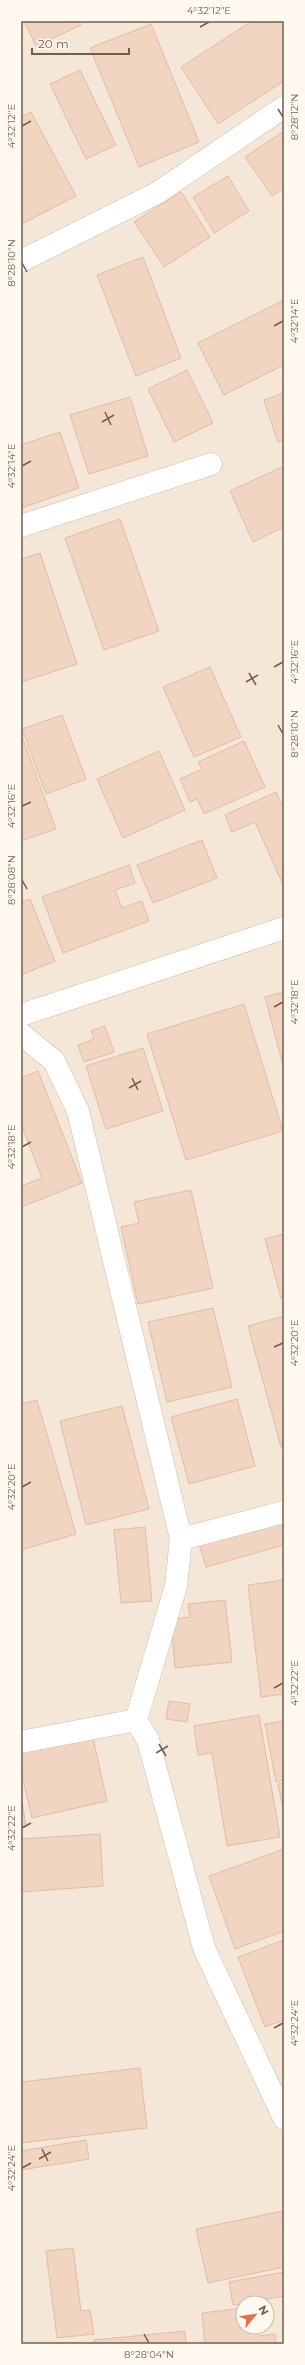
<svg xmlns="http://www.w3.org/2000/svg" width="305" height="2365" font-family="Montserrat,sans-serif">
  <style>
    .residential { fill: #f4e7d8; fill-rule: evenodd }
    .building { fill: #f1d4c2; stroke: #e3bba3 }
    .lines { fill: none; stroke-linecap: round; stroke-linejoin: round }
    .street-casing { stroke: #cebdaf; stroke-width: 23 }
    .street { stroke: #fff; stroke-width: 22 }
    .ticks { fill: none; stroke: #775b4d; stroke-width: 1.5 }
    .neatline { fill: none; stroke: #775b4d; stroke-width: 1.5 }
    .ticks-label { font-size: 10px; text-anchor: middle; fill: #775b4d }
  </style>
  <rect width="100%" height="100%" fill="#fcf5ea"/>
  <path class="residential" d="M21 21H284V2344H21ZM243 2303H267V2327H243Z"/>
  <path class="building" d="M24 21H79L81 25 36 46Z
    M252 21H284V81L218 124 181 67Z
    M151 24 199 142 139 167 90 48Z
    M80 70 116 145 86 159 50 84Z
    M31 112 76 196 22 224 21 117Z
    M284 131V188L272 196 245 157Z
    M228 176 249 211 214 233 193 197Z
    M181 192 210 237 164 267 134 222Z
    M143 257 181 358 136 376 97 275Z
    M284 300V365L224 395 198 343Z
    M187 370 213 423 174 442 148 389Z
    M284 393V440L278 442 264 400Z
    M130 397 148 456 89 474 70 415Z
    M60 432 79 488 21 508V445Z
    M284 466V527L253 542 230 491Z
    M120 519 159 631 104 650 65 538Z
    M40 553 77 664 21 682V559Z
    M210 667 241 737 194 757 163 687Z
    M62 715 86 779 46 794 22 729Z
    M21 734 56 829 21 841Z
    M244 741 265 787 204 814 197 799 190 802 180 779 202 769 198 762Z
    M159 751 185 810 123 838 97 779Z
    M276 792 284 810V887L255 822 232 832 225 815Z
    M202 840 217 878 153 903 137 865Z
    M129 865 135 883 115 890 122 908 142 901 149 921 63 953 42 897Z
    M30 899 55 961 21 975V902Z
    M284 992V1069L265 997Z
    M244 1004 283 1131 186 1160 147 1034Z
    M105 1026 114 1052 84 1062 78 1045 94 1039 91 1031Z
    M143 1048 163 1111 106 1129 86 1066Z
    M38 1071 82 1183 21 1207V1186L42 1178 21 1124V1078Z
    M191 1190 213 1288 138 1304 121 1227 139 1223 134 1202Z
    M284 1234V1297L281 1298 265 1239Z
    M213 1308 232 1387 167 1402 148 1322Z
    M284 1316V1446L281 1447 248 1326Z
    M237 1399 255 1466 189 1484 171 1417Z
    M37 1400 76 1534 21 1550V1404Z
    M122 1406 149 1509 86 1525 60 1421Z
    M284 1517V1545L206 1567 198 1541Z
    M145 1527 152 1601 121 1603 114 1530Z
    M284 1580V1694L261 1697 248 1585Z
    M225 1600 232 1662 175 1668 171 1619 190 1617 188 1604Z
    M169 1701 190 1704 187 1722 166 1719Z
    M259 1715 280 1837 227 1846 212 1753 198 1755 194 1726Z
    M284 1721V1780L276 1782 265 1724Z
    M93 1738 107 1801 32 1818 21 1771V1753Z
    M284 1783V1814L278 1784Z
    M21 1793 26 1827 21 1828Z
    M100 1834 103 1886 21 1892V1839Z
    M284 1849V1931L235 1949 209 1876Z
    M284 1940V2020L265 2027 238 1957Z
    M140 2068 147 2128 21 2143V2082Z
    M86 2140 89 2159 21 2170V2151Z
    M283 2211 284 2267 208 2283 196 2229Z
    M73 2248 81 2311 90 2310 94 2334 57 2338 46 2251Z
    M284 2272V2296L233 2305 229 2282Z
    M243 2308V2327H258L259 2336 275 2334 276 2344H205L202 2313Z
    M185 2331 186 2344H94V2340Z"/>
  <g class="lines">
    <g class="street-casing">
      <path id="street" d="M21 261 157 193 284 107
        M21 526 211 464
        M21 1015 284 928
        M21 1034 54 1061 78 1111 181 1539 176 1586 136 1720 148 1740 204 1948 284 2118
        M181 1539 284 1512
        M21 1742 136 1720"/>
    </g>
    <use href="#street" class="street"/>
  </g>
  <path class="ticks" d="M200 27 209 22M278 109 283 117M22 126 31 121M22 263 27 272M274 326 283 321M105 412 111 425M102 422 114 415M22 466 31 461M274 667 283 662M249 673 256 685M246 682 258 675M278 725 283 734M22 806 31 802M22 880 27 889M274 1007 283 1002M132 1078 138 1090M129 1088 141 1081M22 1147 31 1142M274 1347 283 1343M22 1487 31 1482M274 1688 283 1683M159 1744 166 1756M156 1753 168 1746M22 1828 31 1823M274 2028 283 2023M42 2149 48 2161M39 2159 51 2152M22 2168 31 2163M144 2334 149 2343"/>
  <rect width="305" height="2365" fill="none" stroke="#fff9f0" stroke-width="44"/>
  <g transform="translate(255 2315) rotate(61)"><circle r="19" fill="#fff9f0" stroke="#c9baaf"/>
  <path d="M0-3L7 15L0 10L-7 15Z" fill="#e27153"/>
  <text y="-6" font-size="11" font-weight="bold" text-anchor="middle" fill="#775b4d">N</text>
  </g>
  <path d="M32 48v6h97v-6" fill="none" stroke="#775b4d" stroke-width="2"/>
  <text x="38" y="48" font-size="12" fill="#775b4d" stroke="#fff9f0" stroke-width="3" paint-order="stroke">20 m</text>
  <rect x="22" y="22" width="261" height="2321" class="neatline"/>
  <g class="ticks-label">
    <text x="209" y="14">4°32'12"E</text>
    <text transform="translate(294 117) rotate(-90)" y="4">8°28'12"N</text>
    <text transform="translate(11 126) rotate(-90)" y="4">4°32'12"E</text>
    <text transform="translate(11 263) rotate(-90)" y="4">8°28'10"N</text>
    <text transform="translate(294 321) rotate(-90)" y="4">4°32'14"E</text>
    <text transform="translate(11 466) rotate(-90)" y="4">4°32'14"E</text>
    <text transform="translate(294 662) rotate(-90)" y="4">4°32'16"E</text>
    <text transform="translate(294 734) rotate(-90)" y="4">8°28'10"N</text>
    <text transform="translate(11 806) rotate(-90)" y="4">4°32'16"E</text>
    <text transform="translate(11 880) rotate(-90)" y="4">8°28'08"N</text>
    <text transform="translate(294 1002) rotate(-90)" y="4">4°32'18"E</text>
    <text transform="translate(11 1147) rotate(-90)" y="4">4°32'18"E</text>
    <text transform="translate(294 1343) rotate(-90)" y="4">4°32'20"E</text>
    <text transform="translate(11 1487) rotate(-90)" y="4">4°32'20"E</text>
    <text transform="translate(294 1683) rotate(-90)" y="4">4°32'22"E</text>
    <text transform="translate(11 1828) rotate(-90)" y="4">4°32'22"E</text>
    <text transform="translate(294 2023) rotate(-90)" y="4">4°32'24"E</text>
    <text transform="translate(11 2168) rotate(-90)" y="4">4°32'24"E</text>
    <text x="149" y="2358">8°28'04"N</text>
  </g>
</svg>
